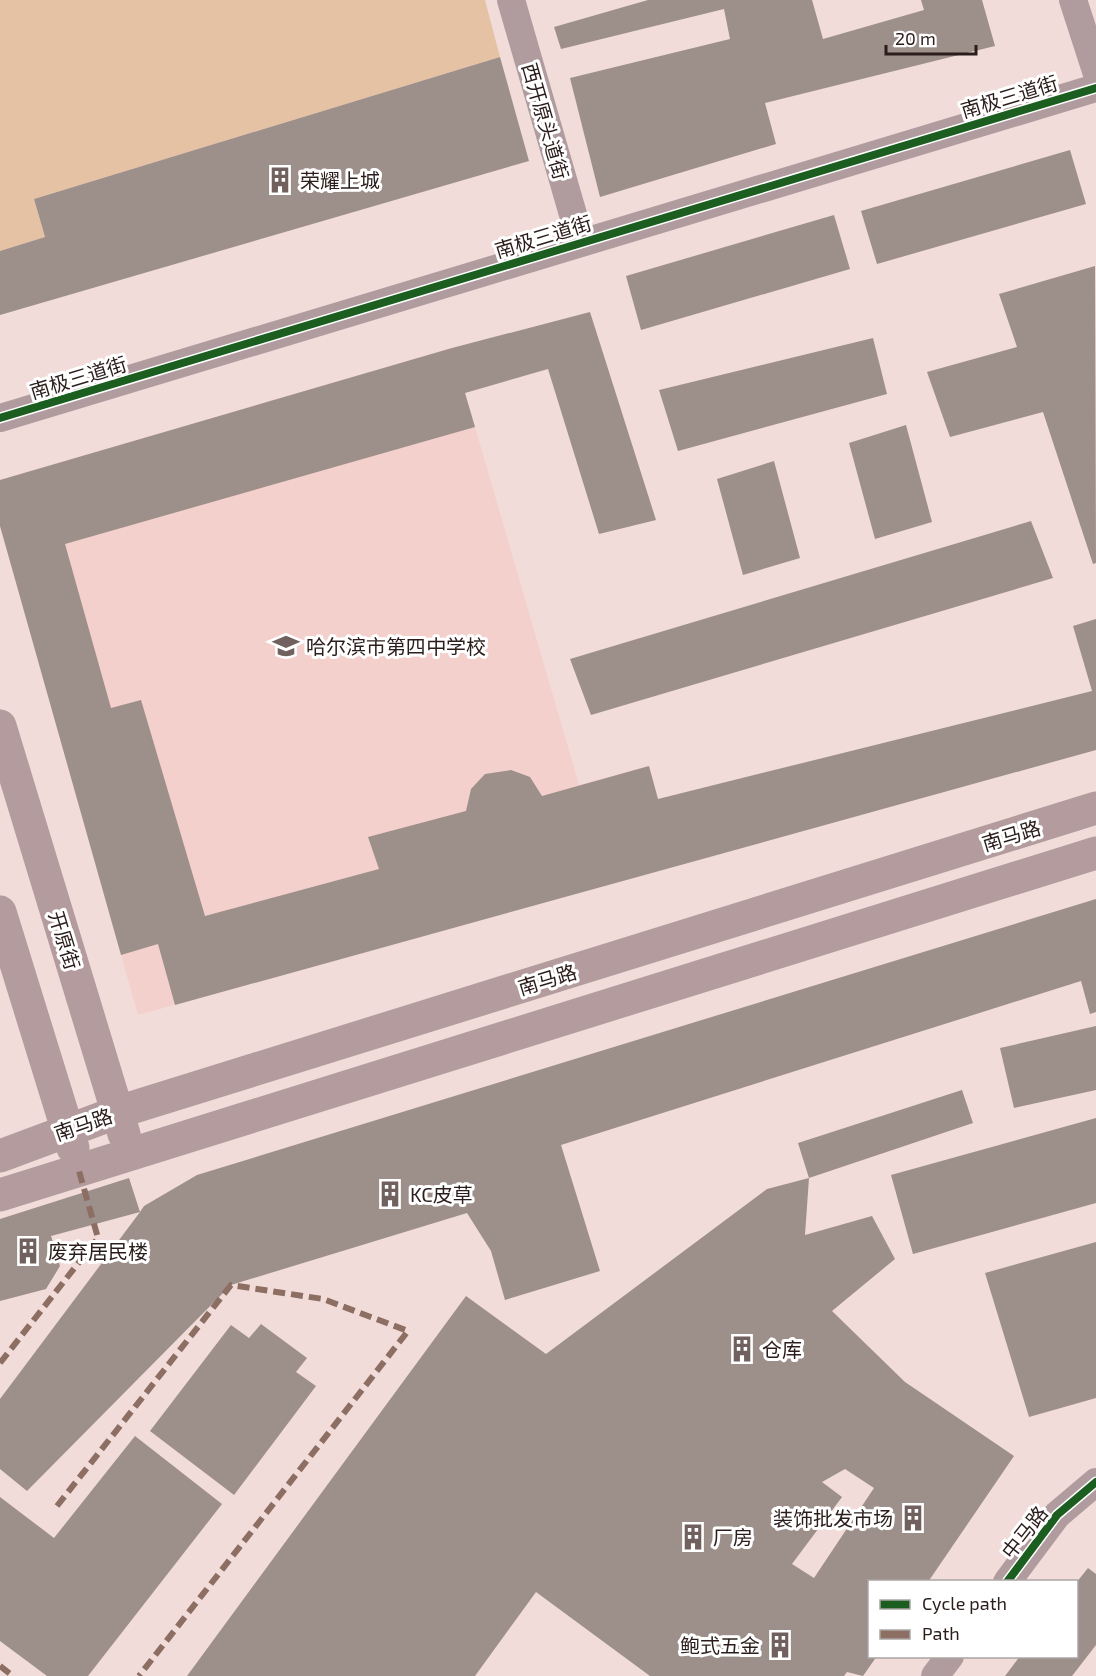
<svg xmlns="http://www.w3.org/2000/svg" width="1096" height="1676" font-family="'Exo 2','Noto Sans SC',sans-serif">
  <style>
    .built { fill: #f3d0cb }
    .green { fill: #e6c2a4 }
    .building { fill: #9d8f8a; fill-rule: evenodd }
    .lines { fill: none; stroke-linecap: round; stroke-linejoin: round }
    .minor { stroke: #b09c9e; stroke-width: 28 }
    .major { stroke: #b49c9e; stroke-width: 33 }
    .quiet { stroke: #8d6e63; stroke-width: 6; stroke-dasharray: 12 6; stroke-linecap: butt }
    .cycleway-casing { stroke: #fff; stroke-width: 11 }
    .cycleway { stroke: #1b5e20; stroke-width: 8 }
    .labels { text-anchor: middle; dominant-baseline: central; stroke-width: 6; stroke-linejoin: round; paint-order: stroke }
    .street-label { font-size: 20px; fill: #2a1d1b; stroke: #fff }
    .poi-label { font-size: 20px; fill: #2a1d1b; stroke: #fff; text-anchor: start }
  </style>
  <rect width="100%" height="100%" fill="#f1dcd9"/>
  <path class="built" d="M452 348 579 785 649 766 677 865 138 1015 0 526V480Z"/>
  <path class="green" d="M0 0H485L500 57 34 199 45 237 0 251Z"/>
  <path class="building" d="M648 0H812L823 39 924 10 921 0H982L995 46 765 103 776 144 600 197 570 78 730 39 724 9 561 49 554 27Z
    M500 57 529 161 0 315V251L45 237 34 199Z
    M1070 150 1086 204 877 264 861 211Z
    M834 215 850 269 641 330 626 276Z
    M1095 266 1096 563 1093 564 1043 412 950 437 927 372 1017 347 999 294Z
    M590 312 656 520 599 534 548 369 465 393 475 427 65 544 111 708 141 700 205 916 379 869 368 837 466 811 471 789 485 774 511 770 530 777 542 796 649 766 658 799 1092 691 1073 626 1096 619V750L175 1005 158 944 121 955 0 526V480L452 348Z
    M873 338 887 394 678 451 659 390Z
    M906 425 932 522 875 539 849 443Z
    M774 461 800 558 743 575 717 479Z
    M1031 521 1053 578 591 715 570 659Z
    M1096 899V1012L1090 1014 1081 981 561 1145 600 1271 505 1300 491 1251 467 1213 231 1285 27 1491 0 1469V1399L140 1212 51 1236 60 1266 46 1289 0 1301V1219L129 1178 140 1212 144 1206 197 1175Z
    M1096 1026V1090L1014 1108 1000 1048Z
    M962 1090 973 1123 809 1178 798 1143Z
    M1096 1118V1203L913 1254 891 1175Z
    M809 1178 805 1235 872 1216 895 1259 832 1311 905 1382 1014 1456 928 1582H870V1656H877L863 1676 847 1672 844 1676H650L536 1592 475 1676H187L466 1296 546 1354 767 1189ZM845 1469 874 1488 814 1578 792 1564 842 1497 822 1482Z
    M1096 1242V1398L1029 1417 985 1273Z
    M261 1324 307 1358 296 1372 316 1386 234 1495 150 1431 231 1325 249 1338Z
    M135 1436 222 1504 88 1676H47L0 1641V1497L54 1538Z
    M1088 1568 1096 1574V1645L1072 1676H1005L1020 1656H1076V1583Z"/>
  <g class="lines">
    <path class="minor" d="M511 0 581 242
      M1073 0 1096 71
      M0 418 1096 88
      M1007 1582 1057 1515 1096 1482
      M935 1676 950 1656"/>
    <path class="major" d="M0 726 124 1134
      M0 912 73 1148
      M0 1156 118 1112 1096 808
      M0 1195 1096 853"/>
    <path class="quiet" d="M0 1363 98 1238 79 1171
      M57 1506 231 1285 323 1299 408 1331 139 1676
      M0 1666 13 1676"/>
    <g class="cycleway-casing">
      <path id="cycleway" d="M0 418 1096 88
        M1007 1582 1057 1515 1096 1482"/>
    </g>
    <use href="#cycleway" class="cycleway"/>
  </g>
  <defs>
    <g id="building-bare" transform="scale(2.07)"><path d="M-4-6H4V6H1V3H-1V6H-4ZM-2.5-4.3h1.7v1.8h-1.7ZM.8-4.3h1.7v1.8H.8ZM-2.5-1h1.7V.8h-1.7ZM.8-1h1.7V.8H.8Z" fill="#70605e" stroke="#fff" stroke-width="2.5" paint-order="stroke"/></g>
    <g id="school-bare" transform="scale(2.07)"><path d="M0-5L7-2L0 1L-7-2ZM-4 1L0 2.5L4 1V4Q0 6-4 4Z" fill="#70605e" stroke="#fff" stroke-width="2.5" paint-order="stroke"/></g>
  </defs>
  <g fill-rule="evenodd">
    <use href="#building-bare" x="280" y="180"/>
    <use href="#school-bare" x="286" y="646"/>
    <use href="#building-bare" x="390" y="1194"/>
    <use href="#building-bare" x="28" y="1251"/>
    <use href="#building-bare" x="742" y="1349"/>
    <use href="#building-bare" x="913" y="1518"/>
    <use href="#building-bare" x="693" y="1537"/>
    <use href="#building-bare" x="780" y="1645"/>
  </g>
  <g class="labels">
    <g class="street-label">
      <text transform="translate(1009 96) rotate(-17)">南极三道街</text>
      <text transform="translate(546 121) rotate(74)">西开原头道街</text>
      <text transform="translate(543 236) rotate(-17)">南极三道街</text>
      <text transform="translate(78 377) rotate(-17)">南极三道街</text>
      <text transform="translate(1011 835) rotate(-17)">南马路</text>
      <text transform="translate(65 940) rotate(73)">开原街</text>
      <text transform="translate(547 979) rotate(-17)">南马路</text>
      <text transform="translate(83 1124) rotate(-19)">南马路</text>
      <text transform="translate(1024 1532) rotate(-52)">中马路</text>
    </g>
    <g class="poi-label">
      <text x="300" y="180">荣耀上城</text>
      <text x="306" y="646">哈尔滨市第四中学校</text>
      <text x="410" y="1194">KC皮草</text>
      <text x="48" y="1251">废弃居民楼</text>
      <text x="762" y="1349">仓库</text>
      <text x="893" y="1518" text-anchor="end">装饰批发市场</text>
      <text x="713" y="1537">厂房</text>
      <text x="760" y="1645" text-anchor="end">鲍式五金</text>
    </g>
  </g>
  <rect x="868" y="1580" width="210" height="78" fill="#ffffff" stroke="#aaa5a4" stroke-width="1.5"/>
  <rect x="880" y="1600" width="30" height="9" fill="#1b5e20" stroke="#aaa5a4" stroke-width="1.5"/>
  <text x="922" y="1610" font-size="18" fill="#2a1d1b">Cycle path</text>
  <rect x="880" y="1630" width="30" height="9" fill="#8d6e63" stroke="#aaa5a4" stroke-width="1.5"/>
  <text x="922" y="1640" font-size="18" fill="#2a1d1b">Path</text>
  <path d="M886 45v9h90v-9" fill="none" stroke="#2a1d1b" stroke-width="3"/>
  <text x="895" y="45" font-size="18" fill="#2a1d1b" stroke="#ffffff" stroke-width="4.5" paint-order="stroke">20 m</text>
</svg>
